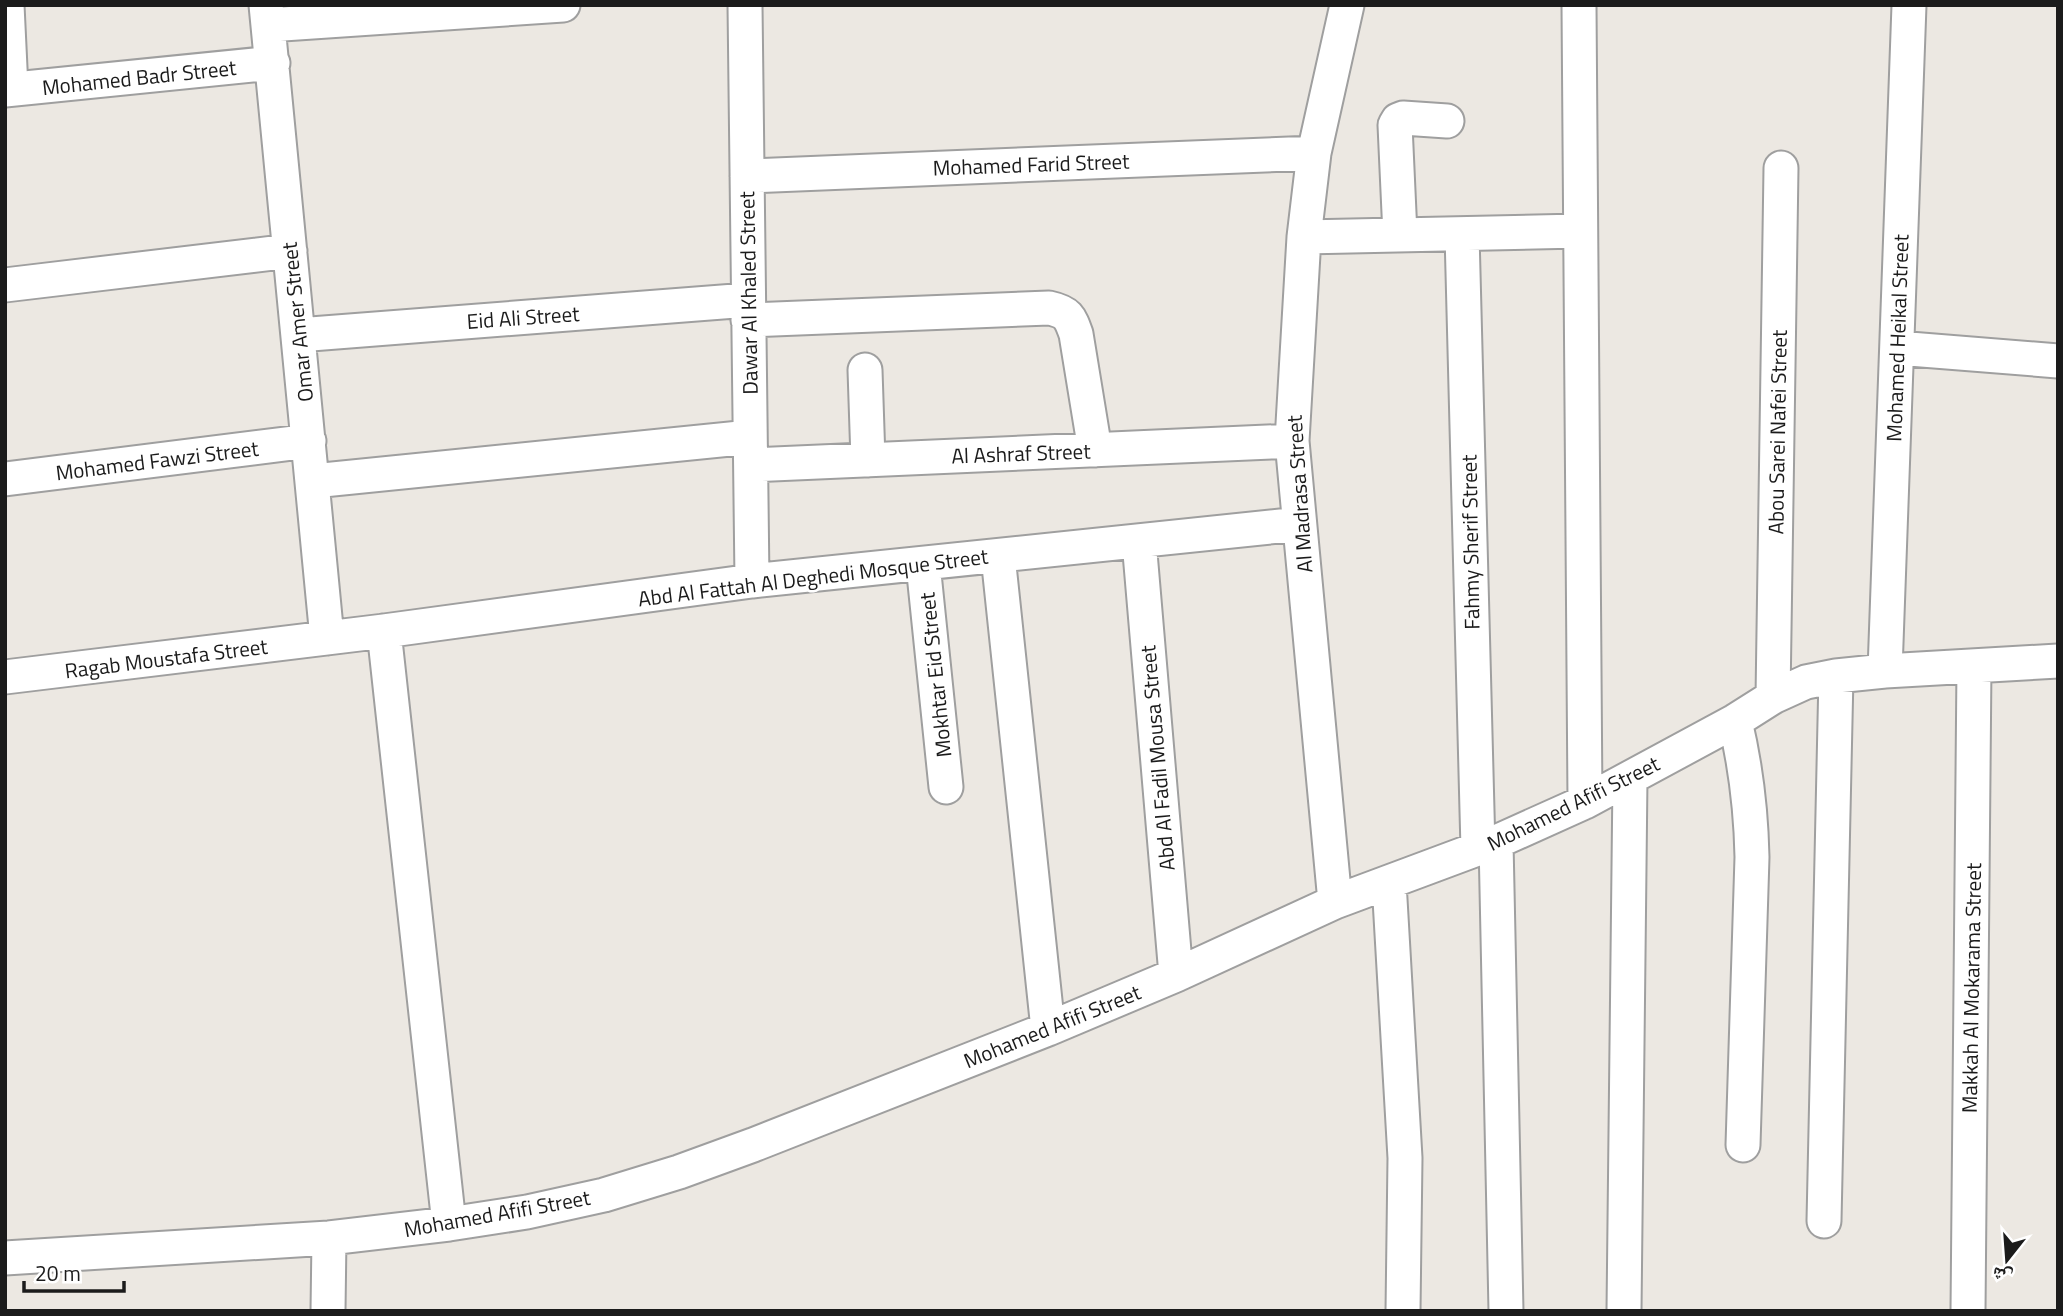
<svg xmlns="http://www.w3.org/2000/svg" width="2063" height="1316" font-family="'Titillium Web','Noto Naskh Arabic',sans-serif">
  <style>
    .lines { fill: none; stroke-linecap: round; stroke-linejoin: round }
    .minor-casing { stroke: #9f9f9f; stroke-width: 37 }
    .minor { stroke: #fff; stroke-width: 33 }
    .labels { text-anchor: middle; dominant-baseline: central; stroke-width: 5; stroke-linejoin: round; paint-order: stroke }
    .street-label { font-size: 21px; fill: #1b1b1b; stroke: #fff }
  </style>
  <rect width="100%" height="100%" fill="#ece8e2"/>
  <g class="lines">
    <g class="minor-casing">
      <path id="minor" d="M7 5 11 89
        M266 5 327 638
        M745 5 752 581
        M1579 5 1585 802
        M268 25 563 5
        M5 90 273 63
        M747 176 1314 153
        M1462 234 1478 849
        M1400 235 1395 125 1398 120 1403 118 1447 121
        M1304 237 1580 231
        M5 285 290 251
        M748 320 1049 308C1068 312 1070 317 1076 334L1095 450
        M298 335 748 300
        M1897 348 2058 361
        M865 370 868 460
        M751 465 1292 441
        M5 479 309 441
        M313 481 750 437
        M1139 541 1176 975
        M998 556 1048 1029
        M923 564 946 787
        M384 631 449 1224
        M1885 671 1909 5
        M5 677 384 631 752 581 1299 524
        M1773 697 1781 168
        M1735 721C1746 767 1751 809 1752 857L1743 1145
        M1496 842 1506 1311
        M1389 882 1405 1158 1403 1311
        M1335 902 1292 441 1304 237 1314 153 1347 5
        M1824 1221 1836 676
        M5 1258 329 1238 449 1224 527 1212 604 1195 679 1172 753 1145 1048 1029 1176 975 1335 902 1496 842 1585 802 1735 721 1773 697 1806 682 1836 676 1885 671 2058 661
        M328 1311 329 1238
        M1624 1311 1630 778
        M1968 1311 1974 666"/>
    </g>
    <use href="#minor" class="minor"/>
  </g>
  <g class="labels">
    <g class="street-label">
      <text transform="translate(139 77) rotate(-6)">Mohamed Badr Street</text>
      <text transform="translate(1031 164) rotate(-2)">Mohamed Farid Street</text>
      <text transform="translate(748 293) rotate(-91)">Dawar Al Khaled Street</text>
      <text transform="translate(523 317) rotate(-4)">Eid Ali Street</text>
      <text transform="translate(297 322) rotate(-96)">Omar Amer Street</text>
      <text transform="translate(1897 338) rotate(-88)">Mohamed Heikal Street</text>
      <text transform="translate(1777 432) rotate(-89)">Abou Sarei Nafei Street</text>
      <text transform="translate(1021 453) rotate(-2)">Al Ashraf Street</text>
      <text transform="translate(157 460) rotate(-7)">Mohamed Fawzi Street</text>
      <text transform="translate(1299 494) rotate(-94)">Al Madrasa Street</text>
      <text transform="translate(1470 542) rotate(-91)">Fahmy Sherif Street</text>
      <text transform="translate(813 577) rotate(-7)">Abd Al Fattah Al Deghedi Mosque Street</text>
      <text transform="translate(166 658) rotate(-7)">Ragab Moustafa Street</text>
      <text transform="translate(935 675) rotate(-96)">Mokhtar Eid Street</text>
      <text transform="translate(1157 758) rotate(-95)">Abd Al Fadil Mousa Street</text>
      <text transform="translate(1573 803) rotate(-26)">Mohamed Afifi Street</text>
      <text transform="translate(1971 988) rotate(-89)">Makkah Al Mokarama Street</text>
      <text transform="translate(1052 1026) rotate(-22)">Mohamed Afifi Street</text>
      <text transform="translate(497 1213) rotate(-10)">Mohamed Afifi Street</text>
    </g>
  </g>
  <rect width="2063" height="1316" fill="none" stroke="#1b1b1b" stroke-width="14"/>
  <g transform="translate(2007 1260) rotate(197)" stroke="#ffffff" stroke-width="5" paint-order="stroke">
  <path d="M0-5L12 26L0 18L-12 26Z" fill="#1b1b1b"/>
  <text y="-10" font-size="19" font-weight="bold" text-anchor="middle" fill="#1b1b1b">ش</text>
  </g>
  <path d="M24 1281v10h100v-10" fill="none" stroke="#1b1b1b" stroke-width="3.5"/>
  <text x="35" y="1281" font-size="21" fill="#1b1b1b" stroke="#ffffff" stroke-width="5" paint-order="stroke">20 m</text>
</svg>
